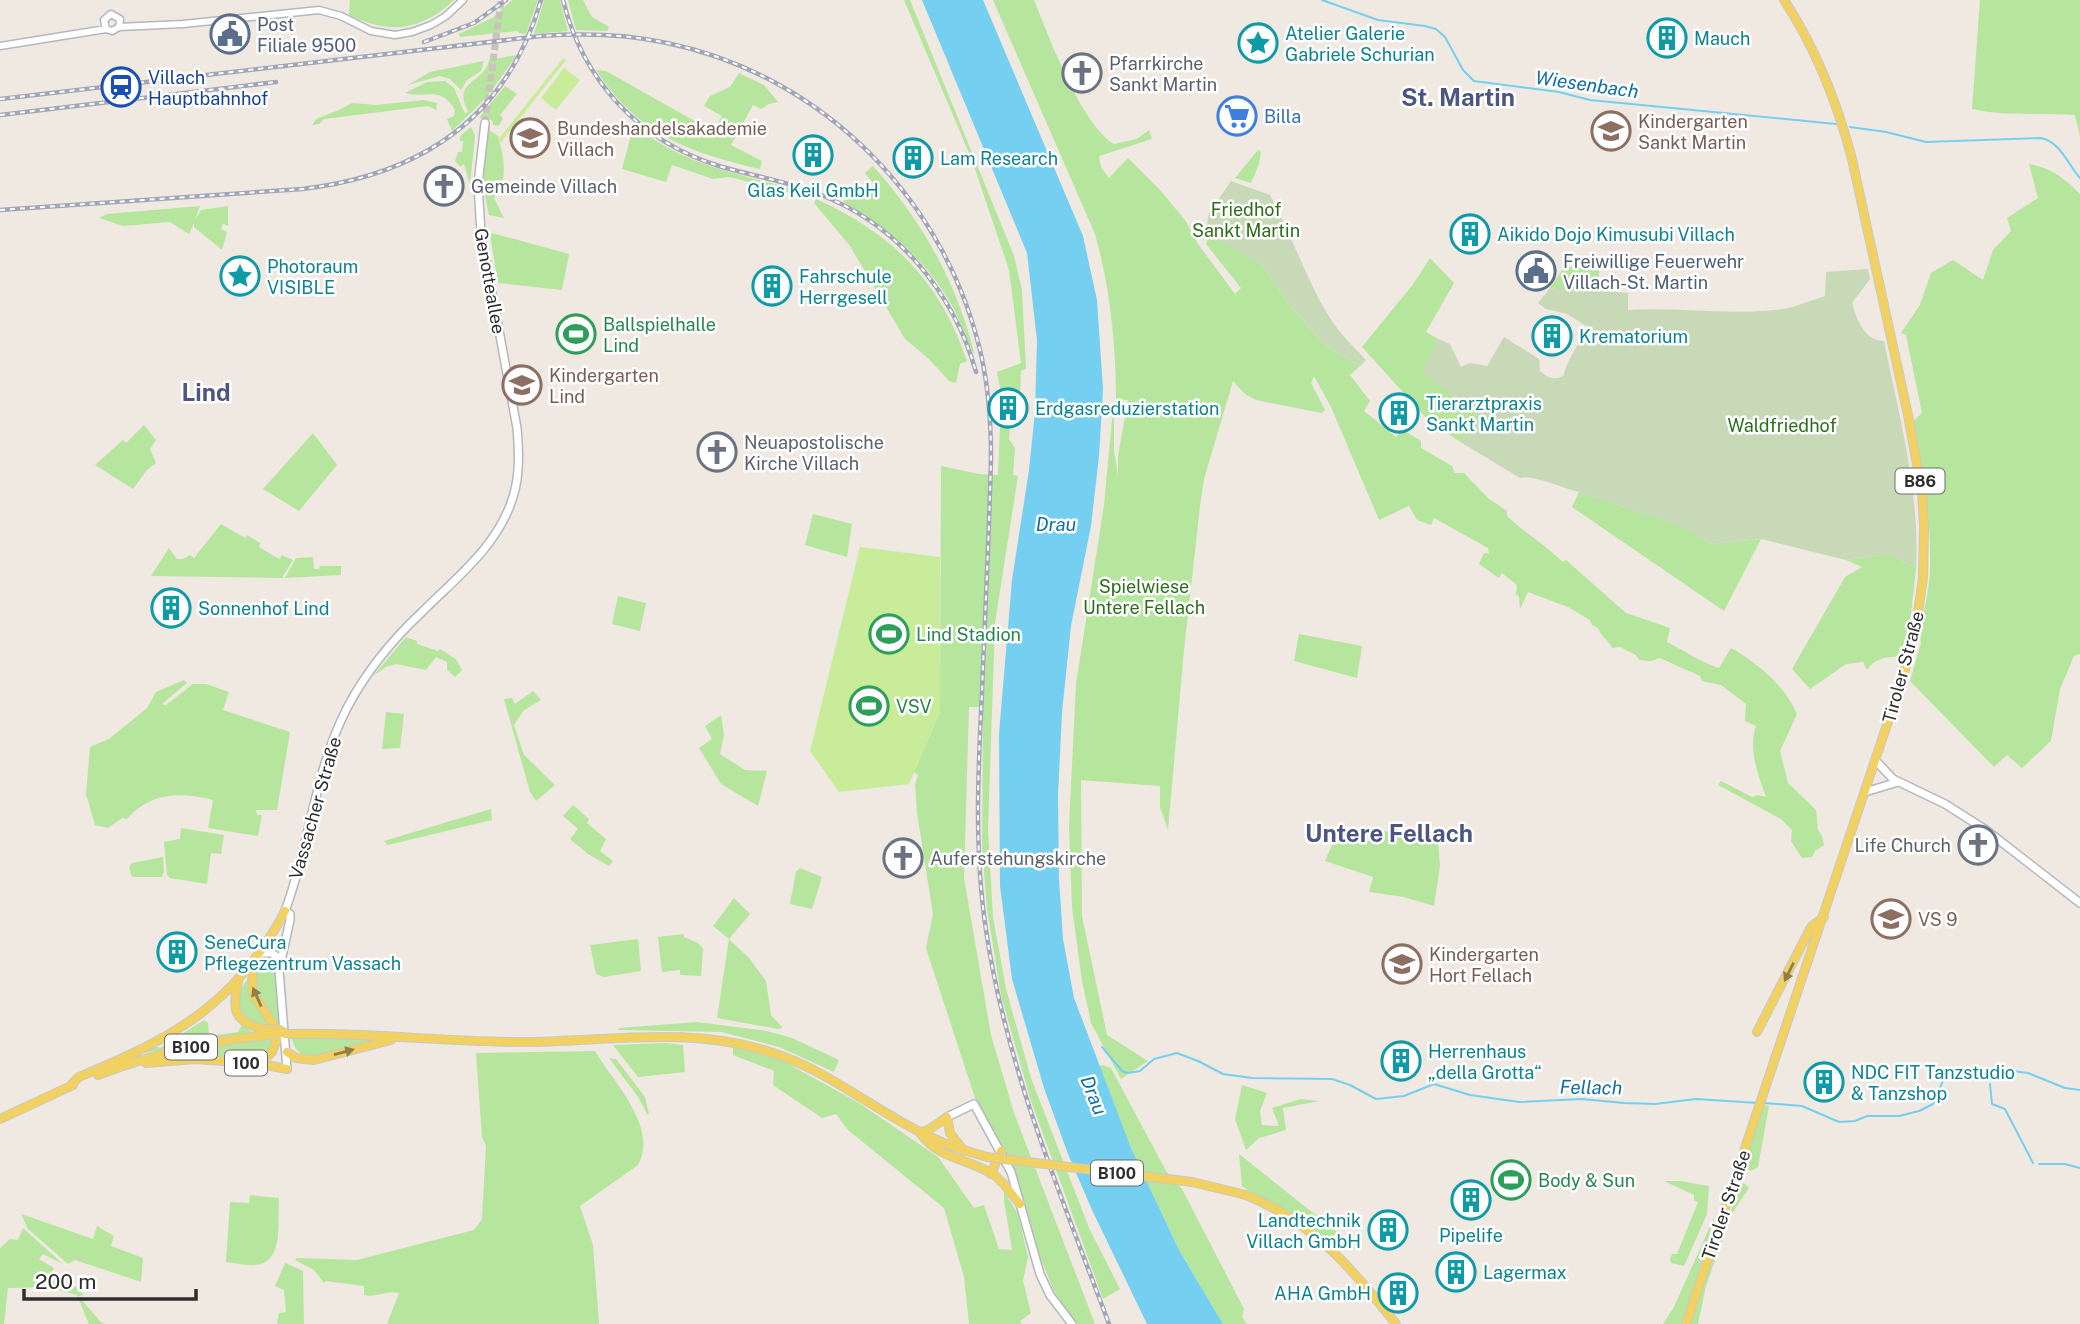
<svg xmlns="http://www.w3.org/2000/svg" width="2080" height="1324" font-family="'Public Sans',sans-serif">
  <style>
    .green { fill: #b6e59e }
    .cemetery { fill: #c8d9b8 }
    .pitch { fill: #c9ec9a }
    .water { fill: #75cff0 }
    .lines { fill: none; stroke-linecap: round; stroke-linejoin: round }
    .stream { stroke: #75cff0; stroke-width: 2 }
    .secondary-tunnel { stroke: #c8c4bd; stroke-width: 7; stroke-dasharray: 7 3.5; stroke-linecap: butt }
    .tertiary-casing { stroke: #b4b7c1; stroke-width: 9 }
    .secondary-casing { stroke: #b4b7c1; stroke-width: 10 }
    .primary-casing { stroke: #c9c9c9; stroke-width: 10 }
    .tertiary { stroke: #fff; stroke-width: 6 }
    .secondary { stroke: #fff; stroke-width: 7 }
    .primary { stroke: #f2d163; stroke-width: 8 }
    .rail-casing { stroke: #a3a6b8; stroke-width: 4.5 }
    .rail { stroke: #fff; stroke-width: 2; stroke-dasharray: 5; stroke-linecap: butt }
    .primary-bridge-casing { stroke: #c9c9c9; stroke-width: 10; stroke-linecap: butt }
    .primary-bridge { stroke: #f2d163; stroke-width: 8 }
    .oneway { fill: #908048 }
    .labels { text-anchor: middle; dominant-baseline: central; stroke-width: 5; stroke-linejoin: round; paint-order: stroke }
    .shield { fill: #fff; stroke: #6d6d6d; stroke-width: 2 }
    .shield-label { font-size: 16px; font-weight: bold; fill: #2e2e2e }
    .service-label { font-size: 18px; fill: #4e5e75; stroke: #fff; text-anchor: start }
    .culture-label { font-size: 18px; fill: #0d838f; stroke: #fff; text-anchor: start }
    .worship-label { font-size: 18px; fill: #5b616d; stroke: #fff; text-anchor: start }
    .transit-label { font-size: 18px; fill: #164399; stroke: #fff; text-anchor: start }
    .shop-label { font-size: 18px; fill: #366cbe; stroke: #fff; text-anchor: start }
    .education-label { font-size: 18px; fill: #785e54; stroke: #fff; text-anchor: start }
    .park-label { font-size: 18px; fill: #2c6e1b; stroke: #fff }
    .street-label { font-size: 18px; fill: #2e2e2e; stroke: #fff }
    .leisure-label { font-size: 18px; fill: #27864d; stroke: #fff; text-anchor: start }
    .water-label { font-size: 19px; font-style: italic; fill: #0d6fa3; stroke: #fff }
    .district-label { font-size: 24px; font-weight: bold; fill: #4d5680; stroke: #fff }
  </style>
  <rect width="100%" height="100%" fill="#efe9e1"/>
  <path class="green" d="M350 0H454C420 32 389 34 349 15Z
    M512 0H538L526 34 519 33 517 31 460 37 459 34 494 17Z
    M544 0H560L568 31 534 34Z
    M568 0H583L592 17 609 27 607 31 576 30Z
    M904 0H910L1014 256 1022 290 1026 369 1021 371 1020 397 1005 395 1001 392 997 372 1021 363 1009 270 972 160Z
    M993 0H1034C1049 37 1081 124 1114 144L1137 139 1149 130 1152 139 1099 156 1101 167 1109 178 1128 158 1160 190 1185 220 1198 244 1235 294 1241 288 1206 244 1210 233 1262 265 1292 308 1325 345 1360 366 1350 375 1370 401 1364 411 1396 437 1403 430 1421 441V448L1452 466 1455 473H1464L1488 498 1507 511V516C1525 533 1545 545 1563 562L1566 560 1626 613 1670 628 1667 642C1685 651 1700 662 1719 668L1731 648C1757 663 1785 685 1797 714L1780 751 1788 783 1816 810 1818 830 1822 836 1824 845 1815 851 1812 857 1802 858 1791 841 1792 830 1781 819 1718 785 1721 781 1752 797 1758 795 1766 797C1758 775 1748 749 1756 726L1745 721 1746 704 1721 685 1702 681 1700 676 1660 658 1651 661 1639 660 1636 655 1620 647 1612 648C1609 640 1601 637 1598 628L1592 625 1590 620 1568 607 1528 592 1520 609 1519 597 1516 594 1517 585 1502 573 1499 578 1479 564 1484 553 1489 554 1488 548 1434 518 1431 525 1417 520 1409 506 1379 520 1331 407 1314 376 1311 383 1325 410 1322 413 1256 400 1245 394 1233 381 1204 479 1200 506 1184 650 1168 830 1160 807V786L1081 780 1082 916 1107 1035 1148 1061 1121 1079 1091 1023 1082 981 1072 907 1069 826 1076 684 1104 505 1112 419 1114 416V450L1118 476V456L1128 400 1116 399C1116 344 1110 287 1095 234Z
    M1980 0H2080V137L2075 115C2041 112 2006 117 1972 109Z
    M517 55 487 97 452 131 447 119 454 116 455 110C441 85 425 99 405 93L427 82 445 81 454 88 465 114 468 111C451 81 485 83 489 60Z
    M484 61 481 71 467 80 461 90 450 79 440 76 408 85 430 72Z
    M596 70 606 71 707 128 716 126 722 116 704 106 710 96 730 87 739 73 764 85 778 102 769 104 761 109 753 105 731 145 762 161 760 169C687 152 638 134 596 70Z
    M505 86 517 94 500 115 503 118 499 126 493 125 492 120 479 118Z
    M424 100 437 103 436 110 428 106 324 119 319 124 312 125 316 119 339 110 352 103 376 105Z
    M490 123V131L498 136C504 158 509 178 494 198L504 218 489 215C481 184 483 154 490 123Z
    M634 124C682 167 745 174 805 193L808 197 729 177 713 179 672 165 666 182 622 169Z
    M471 127 475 136 470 185 464 164 460 167 455 161 458 152H462L463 141H460V136Z
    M1258 150 1261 152 1259 164 1251 183 1235 178Z
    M2029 164C2051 168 2064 178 2080 194V654L2074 656 2060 689 2051 741 2022 768 2007 755 1994 767 1910 681 1921 643 1920 633C1923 612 1930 589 1930 568 1931 518 1924 469 1913 421L1922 413 1906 335 1901 333 1920 305 1931 273 1953 260 1983 280 1993 250 2011 231 2007 218 2038 198Z
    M873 166C923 222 957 283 975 356 965 341 960 318 950 302 924 258 887 227 843 202L850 193 856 197 863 191 866 193 874 184 865 173Z
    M816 199C892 233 940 281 967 361L960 364 956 383 949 381 929 359 905 339 850 246 814 203Z
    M200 206 195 220 201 210 228 206V226L223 224 221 229 227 232 222 250 194 227V223L189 234 170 222 123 226 99 218 107 214Z
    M492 233 569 254 562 290 498 283 490 235Z
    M1430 258 1454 283 1426 332 1438 339 1423 372 1476 412 1462 443 1430 422 1362 347 1414 283Z
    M1564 267 1599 268V290L1578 292 1550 288Z
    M1001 405 1011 412 1009 439 1015 448 1013 475 1018 476 995 623 988 829 993 917 1006 989 1031 1078 1089 1228 1120 1289 1103 1299 1030 1098 1001 995 987 909 982 848 983 707H969L964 878 991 1035 1014 1113 1095 1324H1078L1074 1321 1054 1291 1037 1250 1013 1172 975 1098 926 948 933 914 917 813 915 784 918 775 914 772 940 712 941 466 979 474 998 475Z
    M144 425 156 440 150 449 156 463 147 470 133 489 95 465 123 440 126 443Z
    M313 433 337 465 299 511 263 489Z
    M1579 492 1685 527 1712 544 1761 539 1724 611 1572 507Z
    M813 514 852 524 847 557 805 545Z
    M221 524 245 538 247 535 260 543 259 547 279 559 282 555 293 560 282 578 151 576 169 548 177 559H183L190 555 194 558Z
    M1889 554 1916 568 1911 614 1901 657C1888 656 1875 658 1867 670L1863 662 1846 664 1810 689 1792 669 1845 577 1862 567 1846 560Z
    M313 557 314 569H319L320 566H341V575L285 578 296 558Z
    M618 596 646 603 640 631 612 624Z
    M1299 634 1362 646 1357 678 1294 661Z
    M406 637 417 641V644L438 651 440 649 456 659 462 670 455 677 447 670V662L436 657 426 670 396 664 386 667 373 676Z
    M184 680 187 683 162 704 166 705 193 684H206L229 692 223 710 290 732 277 810H256L257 815H262L258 836 208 828 213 800C180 792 151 792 127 819L122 818 108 828 95 825 86 794 90 747 109 739 147 708 156 692Z
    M533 691 541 700 524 710 514 725 524 755 555 785 536 801 530 792 504 699 512 698 515 704Z
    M386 712 404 714 400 748 382 749Z
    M721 715 724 735 720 754 745 770 767 771 758 806 721 784 699 748 712 739 705 726Z
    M573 805 589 819 587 823 606 839 600 851 613 861 609 866 588 854 570 839 578 829 563 816Z
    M491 809 492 820 388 845 384 841Z
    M181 828 224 835 221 854 211 853 207 884 170 878 167 875 164 842 180 839Z
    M1339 829 1350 837 1374 842 1377 830 1438 841 1440 866 1434 906 1404 897 1369 892 1373 877 1325 861Z
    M163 857 164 871 162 877H132L129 867 132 863Z
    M800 868 822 877 812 909 790 904 796 872Z
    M734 898 750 914 729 939 749 958 766 981 771 1015 783 1028 778 1029 717 1018 729 939 713 926Z
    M684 934V937L698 943 703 949 701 976 680 975V970L662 972 658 937Z
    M638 939 641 971 604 977 596 974 590 945Z
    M268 956 277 961 276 987 281 1026H277C262 1004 242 979 268 956Z
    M249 976 271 1026H260L241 1016 237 996Z
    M204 1020 208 1023 209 1036 238 1032 242 1025 252 1032 144 1053 155 1046 160 1048Z
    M697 1022 767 1031 792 1038 839 1060 834 1072 779 1047 722 1032 618 1030 619 1028Z
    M302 1037 383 1040C366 1044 319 1061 304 1055 295 1051 295 1046 291 1038Z
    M258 1039 273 1040C266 1065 241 1058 221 1056 206 1054 190 1055 176 1056L175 1054 211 1046Z
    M665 1043 683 1045 685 1072 638 1077 613 1045Z
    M733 1046 783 1061 859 1103 938 1157 974 1208 984 1205 999 1249 1012 1250 1004 1200V1191L1018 1214 1028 1257 1023 1281 1031 1313 1020 1321 1022 1324H969L964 1277 944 1208 848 1130 836 1114 822 1118 773 1085 774 1071 733 1055Z
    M595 1051C613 1082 659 1127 638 1165L580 1206 593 1245 599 1324H387L399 1293C386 1290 376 1298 364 1295V1286L326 1281 324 1283 314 1270 295 1260 297 1258 357 1260 474 1230 482 1219 486 1146 482 1137 476 1053Z
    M609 1058 616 1059 645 1097 649 1114H647L638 1097Z
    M1103 1065 1111 1068 1166 1171 1182 1189 1244 1309 1242 1317 1247 1324H1223L1179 1250 1131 1148 1099 1066Z
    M1242 1085 1267 1093 1260 1111 1262 1125 1279 1126 1272 1108 1301 1099 1319 1101 1283 1108 1286 1130 1259 1138 1246 1150 1235 1119Z
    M1764 1105 1769 1106 1758 1167 1751 1171 1748 1169 1746 1159Z
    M1239 1154 1337 1232 1324 1243 1242 1186Z
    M1664 1181H1680L1709 1186 1707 1214 1684 1266 1671 1263 1670 1260 1672 1254H1677L1698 1202 1694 1200V1195Z
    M1744 1183 1749 1188 1731 1215 1706 1286 1698 1324H1690L1724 1225 1736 1199 1739 1187Z
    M250 1195 279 1198C277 1220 285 1263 255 1265 245 1266 235 1263 226 1262L230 1202 249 1203Z
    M21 1214 93 1239 97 1226 114 1236 111 1246 143 1258 141 1282 75 1260 68 1264 28 1229Z
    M1715 1215 1683 1324H1663L1674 1307Z
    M23 1228 63 1264 43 1254 39 1259 54 1268 48 1279 76 1287 84 1295 78 1296 102 1323 106 1324H89L77 1295 48 1287 8 1288 4 1324H0V1248L10 1239 18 1240Z
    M285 1263 303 1271 304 1324H277L279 1313 286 1312 284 1290 275 1286Z"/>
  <path class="cemetery" d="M1231 181 1270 195C1292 235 1306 280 1330 318 1340 334 1354 347 1366 360L1360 366 1325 345 1292 308 1262 265 1206 232 1209 213Z
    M1868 269 1870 279 1852 303C1857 319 1864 341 1884 341 1899 416 1920 491 1916 568L1889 554 1846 560 1761 539 1712 544 1684 527 1579 492C1564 489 1532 474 1520 478L1462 443 1476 412 1422 372 1438 339 1450 344 1461 367 1470 363 1487 366 1504 337 1539 359 1540 371C1549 378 1554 381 1564 375 1564 365 1582 339 1588 327L1567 314 1546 309 1538 303 1550 288C1577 291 1602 290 1628 293V310C1679 307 1731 316 1783 309 1797 307 1811 300 1825 296L1826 272Z"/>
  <path class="pitch" d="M563 58 566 60 501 142 498 140Z
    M564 68 580 80 556 110 541 98Z
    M860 547 940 557V712L909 784 839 792 810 751Z"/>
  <path class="water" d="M922 0H983L1083 236 1097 300 1103 389 1099 456 1091 526 1071 626 1062 712 1058 796 1059 879 1063 939 1074 998 1131 1148 1179 1250 1223 1324H1147L1092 1210 1068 1154 1044 1088 1012 979 1000 886 999 734 1012 580 1029 470 1035 412 1037 340 1027 253Z"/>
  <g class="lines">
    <path class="stream" d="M1322 0 1378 20 1425 26 1436 29 1445 37 1463 70 1474 81 1559 92 1590 100 1836 124
      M1850 127 1886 132 1926 142 2041 138C2061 142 2068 165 2080 178
      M1102 1047 1122 1071 1128 1073 1140 1071 1154 1059 1177 1053 1198 1061 1223 1074 1252 1078 1332 1079 1350 1085 1376 1099 1404 1096 1434 1084 1470 1095 1519 1102 1582 1099 1624 1103 1655 1104 1696 1099 1758 1103
      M1990 1084 1992 1104 2005 1109 2033 1163
      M1764 1103 1802 1106 1839 1122 1855 1121 1867 1116H1899L1919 1111 1933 1104 1945 1076H1990L2012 1071 2028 1073 2065 1088 2080 1090
      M2039 1164H2065L2080 1168"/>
    <path class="secondary-tunnel" d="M485 123 501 0"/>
    <g class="tertiary-casing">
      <path id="tertiary" d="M106 29 104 20 111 14 120 19 119 27
        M0 46 106 29 112 31 119 27 183 24 319 10 341 16 371 31 395 35 412 32 431 25 446 16 463 0"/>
    </g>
    <g class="secondary-casing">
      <path id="secondary" d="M1876 761 1893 779 1945 804 1986 830 2080 903
        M1865 792 1898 782
        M261 953H272L280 959
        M287 1069 279 970 290 920V914L285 911C310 845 314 772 347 708 366 672 392 640 422 612 457 577 498 546 513 497 520 475 519 451 517 428L481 233 478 184 485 123
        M947 1117 974 1104 1011 1172 1040 1274 1050 1295 1072 1324"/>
    </g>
    <g class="primary-casing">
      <path id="primary" d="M238 982C232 1009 233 1021 262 1029
        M1757 1032 1811 927 1824 917
        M287 1034C365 1032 443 1042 521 1042 606 1042 690 1025 773 1053 826 1070 869 1106 918 1131 940 1143 963 1150 987 1157
        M287 1052 296 1058 314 1060 391 1040
        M146 1063 195 1059 255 1063 266 1058 272 1052 277 1039 273 1024 253 994 252 965
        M255 1063 287 1069
        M98 1075C151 1055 206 1041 262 1036
        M71 1085 79 1077C173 1038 236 1005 285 911
        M0 1119 73 1085
        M920 1133 930 1129 947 1117 950 1133 964 1151
        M922 1135C939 1159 970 1159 994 1175 1004 1182 1012 1195 1020 1204
        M991 1174 1001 1151
        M1246 1195C1313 1222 1352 1268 1396 1324
        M1686 1324 1903 677 1916 626 1923 578 1924 525 1922 492 1908 415 1852 159C1837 102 1817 50 1784 0"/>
    </g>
    <use href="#tertiary" class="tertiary"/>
    <use href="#secondary" class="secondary"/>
    <use href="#primary" class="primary"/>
    <g class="rail-casing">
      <path id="rail" d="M563 0C583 81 639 141 719 166 752 176 788 181 821 195 898 225 954 293 976 372
        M424 42 474 23 506 0
        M0 99 541 36C584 33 625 34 667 43 825 76 948 202 982 359 989 392 991 425 991 459 989 537 985 614 982 692 978 771 974 851 986 930 1006 1067 1061 1195 1109 1324
        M0 115 276 82
        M0 210 302 189C420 175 507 119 541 0"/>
    </g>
    <use href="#rail" class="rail"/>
    <g class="primary-bridge-casing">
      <path id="primary-bridge" d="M262 1029H278L287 1034
        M262 1036 277 1034
        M987 1157 1192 1182 1246 1195"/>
    </g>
    <use href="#primary-bridge" class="primary-bridge"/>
  </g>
  <defs><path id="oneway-solid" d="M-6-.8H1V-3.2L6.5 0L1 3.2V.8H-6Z" transform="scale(1.75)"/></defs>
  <g class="oneway">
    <use href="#oneway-solid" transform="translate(1789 972) rotate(116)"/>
    <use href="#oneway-solid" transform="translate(257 997) rotate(-114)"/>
    <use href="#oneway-solid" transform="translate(344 1052) rotate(-15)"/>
  </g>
  <defs>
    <g id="civic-ring" transform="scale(2.0125)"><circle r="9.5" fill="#fff" stroke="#5c6f8a" stroke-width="1.5"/><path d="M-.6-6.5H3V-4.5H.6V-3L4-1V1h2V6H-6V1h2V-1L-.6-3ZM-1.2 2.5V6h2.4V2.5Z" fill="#5c6f8a"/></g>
    <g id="building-ring" transform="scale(2.0125)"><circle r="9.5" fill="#fff" stroke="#0f9aa8" stroke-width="1.5"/><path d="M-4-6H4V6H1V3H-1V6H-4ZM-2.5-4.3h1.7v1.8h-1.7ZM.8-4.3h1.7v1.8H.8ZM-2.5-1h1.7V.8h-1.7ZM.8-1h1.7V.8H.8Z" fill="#0f9aa8"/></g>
    <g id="sight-ring" transform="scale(2.0125)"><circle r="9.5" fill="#fff" stroke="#0f9aa8" stroke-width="1.5"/><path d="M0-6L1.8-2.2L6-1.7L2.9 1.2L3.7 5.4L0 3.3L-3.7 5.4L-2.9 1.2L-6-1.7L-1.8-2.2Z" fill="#0f9aa8"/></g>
    <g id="church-ring" transform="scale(2.0125)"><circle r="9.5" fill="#fff" stroke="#6b7280" stroke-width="1.5"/><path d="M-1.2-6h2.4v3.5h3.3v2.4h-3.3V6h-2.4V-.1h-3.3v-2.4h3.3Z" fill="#6b7280"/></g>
    <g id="station-ring" transform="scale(2.0125)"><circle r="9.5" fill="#fff" stroke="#1a4fb4" stroke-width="1.5"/><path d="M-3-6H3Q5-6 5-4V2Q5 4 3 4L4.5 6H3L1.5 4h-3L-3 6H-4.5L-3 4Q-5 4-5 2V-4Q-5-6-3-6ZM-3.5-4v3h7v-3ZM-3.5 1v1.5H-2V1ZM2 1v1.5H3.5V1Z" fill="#1a4fb4"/></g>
    <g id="supermarket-ring" transform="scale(2.0125)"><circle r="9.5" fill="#fff" stroke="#3f7fe0" stroke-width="1.5"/><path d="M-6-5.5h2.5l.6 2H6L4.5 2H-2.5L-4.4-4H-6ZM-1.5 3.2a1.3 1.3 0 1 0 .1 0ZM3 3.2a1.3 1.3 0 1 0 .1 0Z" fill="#3f7fe0"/></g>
    <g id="school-ring" transform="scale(2.0125)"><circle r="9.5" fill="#fff" stroke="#8d6e63" stroke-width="1.5"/><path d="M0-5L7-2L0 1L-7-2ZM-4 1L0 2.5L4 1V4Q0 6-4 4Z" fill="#8d6e63"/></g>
    <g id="stadium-ring" transform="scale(2.0125)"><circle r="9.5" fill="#fff" stroke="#2e9e5b" stroke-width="1.5"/><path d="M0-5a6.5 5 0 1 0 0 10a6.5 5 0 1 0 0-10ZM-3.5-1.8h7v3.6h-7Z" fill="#2e9e5b"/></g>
  </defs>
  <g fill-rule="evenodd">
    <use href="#civic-ring" x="230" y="34"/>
    <use href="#building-ring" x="1667" y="38"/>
    <use href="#sight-ring" x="1258" y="43"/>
    <use href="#church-ring" x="1082" y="73"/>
    <use href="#station-ring" x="121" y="87"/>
    <use href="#supermarket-ring" x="1237" y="116"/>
    <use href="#school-ring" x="1611" y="131"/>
    <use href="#school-ring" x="530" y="138"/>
    <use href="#building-ring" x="813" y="155"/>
    <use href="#building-ring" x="913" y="158"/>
    <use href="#church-ring" x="444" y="186"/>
    <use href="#building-ring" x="1470" y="234"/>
    <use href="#civic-ring" x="1536" y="271"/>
    <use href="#sight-ring" x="240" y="276"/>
    <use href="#building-ring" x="772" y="286"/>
    <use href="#stadium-ring" x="576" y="334"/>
    <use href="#building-ring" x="1552" y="336"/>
    <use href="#school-ring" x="522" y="385"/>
    <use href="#building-ring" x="1008" y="408"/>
    <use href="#building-ring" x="1399" y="413"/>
    <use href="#church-ring" x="717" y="452"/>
    <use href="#building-ring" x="171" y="608"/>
    <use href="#stadium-ring" x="889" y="634"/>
    <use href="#stadium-ring" x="869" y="706"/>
    <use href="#church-ring" x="1978" y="845"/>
    <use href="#church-ring" x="903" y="858"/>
    <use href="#school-ring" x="1891" y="919"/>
    <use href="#building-ring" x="177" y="952"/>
    <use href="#school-ring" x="1402" y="964"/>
    <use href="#building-ring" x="1401" y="1061"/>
    <use href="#building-ring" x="1824" y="1082"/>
    <use href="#stadium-ring" x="1511" y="1180"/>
    <use href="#building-ring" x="1471" y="1200"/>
    <use href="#building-ring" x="1388" y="1230"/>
    <use href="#building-ring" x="1456" y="1272"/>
    <use href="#building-ring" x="1398" y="1293"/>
  </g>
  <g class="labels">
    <g class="shield">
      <rect x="1895.5" y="468.5" width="49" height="25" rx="5"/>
      <rect x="165" y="1034.5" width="52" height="25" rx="5"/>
      <rect x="225" y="1050.5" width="42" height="25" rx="5"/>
      <rect x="1091" y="1160.5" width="52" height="25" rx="5"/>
    </g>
    <g class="shield-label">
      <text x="1920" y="481">B86</text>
      <text x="191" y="1047">B100</text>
      <text x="246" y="1063">100</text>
      <text x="1117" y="1173">B100</text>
    </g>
    <g class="service-label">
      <text x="257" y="24">Post<tspan x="257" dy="21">Filiale 9500</tspan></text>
      <text x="1563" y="261">Freiwillige Feuerwehr<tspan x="1563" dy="21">Villach-St. Martin</tspan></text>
    </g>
    <g class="culture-label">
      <text x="1285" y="33">Atelier Galerie<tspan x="1285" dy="21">Gabriele Schurian</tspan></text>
      <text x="1694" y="38">Mauch</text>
      <text x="940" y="158">Lam Research</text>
      <text x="813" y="190" text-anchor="middle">Glas Keil GmbH</text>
      <text x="1497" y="234">Aikido Dojo Kimusubi Villach</text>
      <text x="267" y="266">Photoraum<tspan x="267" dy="21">VISIBLE</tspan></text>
      <text x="799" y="276">Fahrschule<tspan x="799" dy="21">Herrgesell</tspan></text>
      <text x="1579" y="336">Krematorium</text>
      <text x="1426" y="403">Tierarztpraxis<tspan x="1426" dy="21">Sankt Martin</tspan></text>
      <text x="1035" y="408">Erdgasreduzierstation</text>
      <text x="198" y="608">Sonnenhof Lind</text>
      <text x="204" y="942">SeneCura<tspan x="204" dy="21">Pflegezentrum Vassach</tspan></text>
      <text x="1428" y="1051">Herrenhaus<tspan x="1428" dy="21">„della Grotta“</tspan></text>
      <text x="1851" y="1072">NDC FIT Tanzstudio<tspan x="1851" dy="21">&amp; Tanzshop</tspan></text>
      <text x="1361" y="1220" text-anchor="end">Landtechnik<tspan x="1361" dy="21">Villach GmbH</tspan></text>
      <text x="1471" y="1235" text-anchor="middle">Pipelife</text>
      <text x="1483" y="1272">Lagermax</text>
      <text x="1371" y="1293" text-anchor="end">AHA GmbH</text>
    </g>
    <g class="worship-label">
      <text x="1109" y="63">Pfarrkirche<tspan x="1109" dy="21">Sankt Martin</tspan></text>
      <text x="471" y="186">Gemeinde Villach</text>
      <text x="744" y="442">Neuapostolische<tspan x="744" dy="21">Kirche Villach</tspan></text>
      <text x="1951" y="845" text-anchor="end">Life Church</text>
      <text x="930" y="858">Auferstehungskirche</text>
    </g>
    <g class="transit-label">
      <text x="148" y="77">Villach<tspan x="148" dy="21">Hauptbahnhof</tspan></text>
    </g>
    <g class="shop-label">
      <text x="1264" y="116">Billa</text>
    </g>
    <g class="education-label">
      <text x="1638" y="121">Kindergarten<tspan x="1638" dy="21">Sankt Martin</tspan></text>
      <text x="557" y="128">Bundeshandelsakademie<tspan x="557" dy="21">Villach</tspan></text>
      <text x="549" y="375">Kindergarten<tspan x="549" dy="21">Lind</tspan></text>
      <text x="1918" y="919">VS 9</text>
      <text x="1429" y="954">Kindergarten<tspan x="1429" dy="21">Hort Fellach</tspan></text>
    </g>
    <g class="park-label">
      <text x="1246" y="209">Friedhof<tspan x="1246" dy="21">Sankt Martin</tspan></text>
      <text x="1782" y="425">Waldfriedhof</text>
      <text x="1144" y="586">Spielwiese<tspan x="1144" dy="21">Untere Fellach</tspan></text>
    </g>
    <g class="street-label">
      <text transform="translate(490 281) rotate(80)">Genotteallee</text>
      <text transform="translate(1903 667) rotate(-75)">Tiroler Straße</text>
      <text transform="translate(315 808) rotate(-74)">Vassacher Straße</text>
      <text transform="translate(1726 1205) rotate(-71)">Tiroler Straße</text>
    </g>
    <g class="leisure-label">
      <text x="603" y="324">Ballspielhalle<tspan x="603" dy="21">Lind</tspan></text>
      <text x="916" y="634">Lind Stadion</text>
      <text x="896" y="706">VSV</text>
      <text x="1538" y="1180">Body &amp; Sun</text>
    </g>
    <g class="water-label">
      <text transform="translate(1587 84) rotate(8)">Wiesenbach</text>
      <text x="1056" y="524">Drau</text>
      <text transform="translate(1591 1087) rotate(1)">Fellach</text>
      <text transform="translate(1094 1095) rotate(68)">Drau</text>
    </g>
    <g class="district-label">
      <text x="1458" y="97">St. Martin</text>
      <text x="206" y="392">Lind</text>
      <text x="1389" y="833">Untere Fellach</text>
    </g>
  </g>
  <path d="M24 1289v10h172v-10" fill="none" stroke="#2e2e2e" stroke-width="3.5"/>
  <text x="35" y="1289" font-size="21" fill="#2e2e2e" stroke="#ffffff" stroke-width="5" paint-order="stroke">200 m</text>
</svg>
